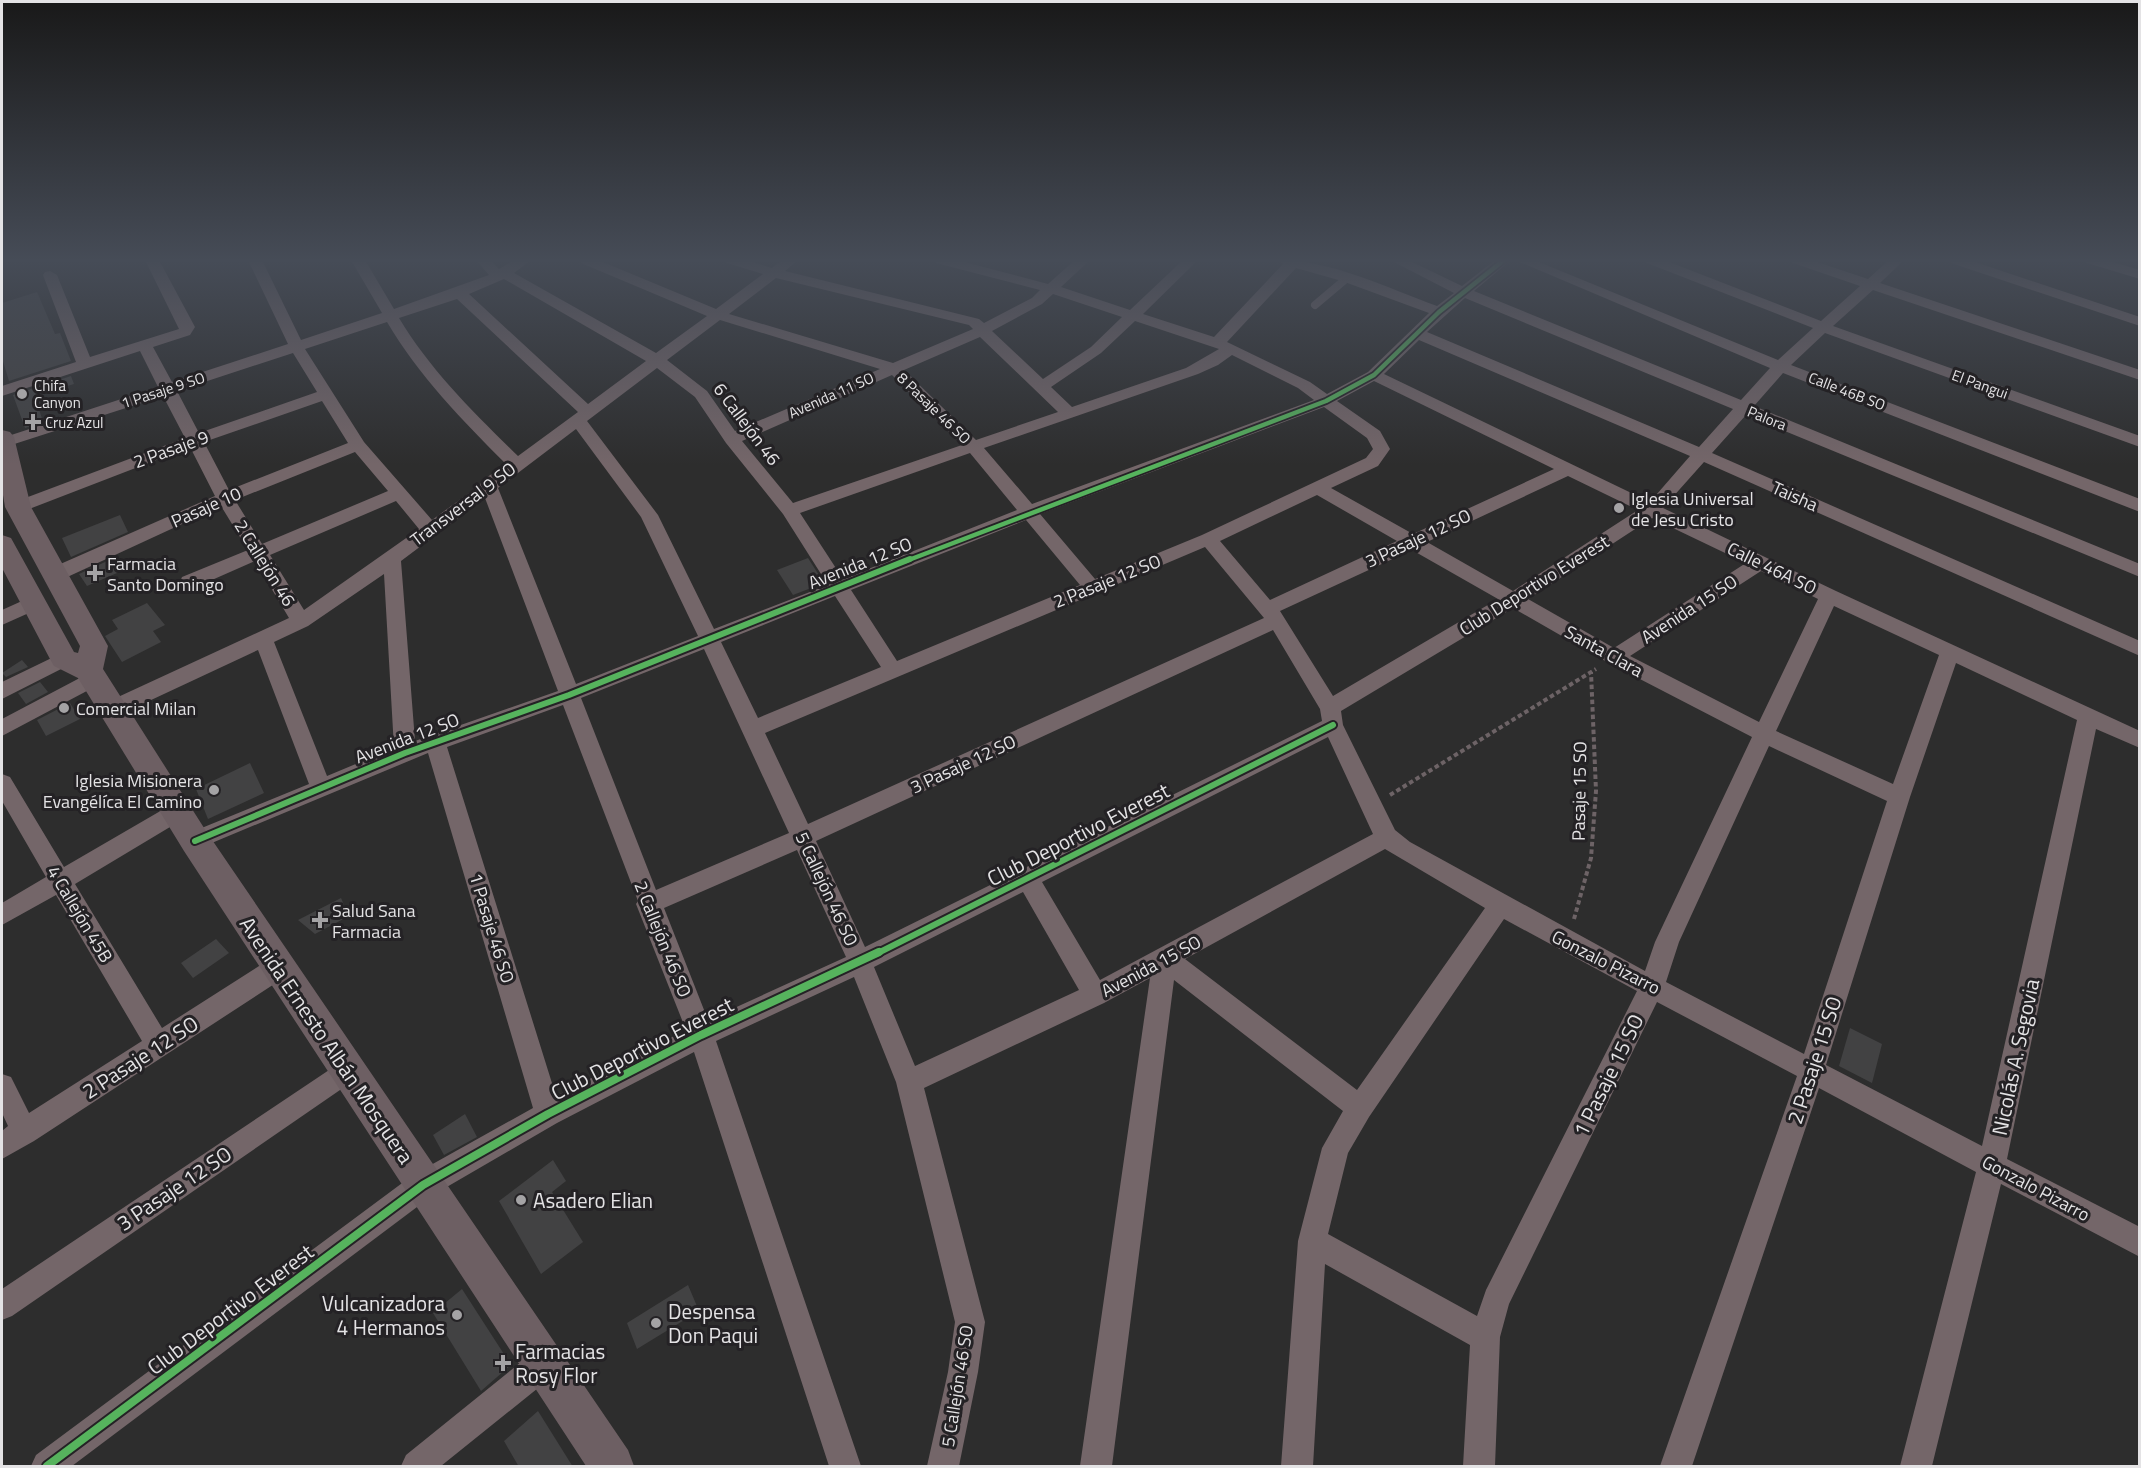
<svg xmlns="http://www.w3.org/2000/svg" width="2141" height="1468" font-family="'Titillium Web',sans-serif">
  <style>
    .building { fill: #424243 }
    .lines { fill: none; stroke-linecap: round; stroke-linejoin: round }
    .path { stroke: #6d6366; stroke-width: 4; stroke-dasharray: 4.5 3; stroke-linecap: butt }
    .lane { stroke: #746669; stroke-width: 8 }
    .street { fill: #746669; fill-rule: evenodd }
    .secondary { fill: #6d5f63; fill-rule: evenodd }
    .cycleway-far2-casing { stroke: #242225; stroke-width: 8 }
    .cycleway-far1-casing { stroke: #242225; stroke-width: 10 }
    .cycleway-casing { stroke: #242225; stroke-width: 12 }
    .cycleway-far2 { stroke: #56b35d; stroke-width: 4.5 }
    .cycleway-far1 { stroke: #56b35d; stroke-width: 6 }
    .cycleway { stroke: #56b35d; stroke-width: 8 }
    .poi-dot { fill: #a4a3a5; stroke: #242225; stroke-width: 2 }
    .labels { text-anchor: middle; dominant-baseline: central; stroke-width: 6; stroke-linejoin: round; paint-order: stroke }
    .far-street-label { font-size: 15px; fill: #e4e3e5; stroke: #242225 }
    .far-poi-label { font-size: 15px; fill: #e4e3e5; stroke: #242225; text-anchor: start }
    .street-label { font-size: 18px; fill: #e4e3e5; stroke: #242225 }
    .poi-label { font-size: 18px; fill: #e4e3e5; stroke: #242225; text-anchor: start }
    .near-street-label { font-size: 21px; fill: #e4e3e5; stroke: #242225 }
    .near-poi-label { font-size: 21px; fill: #e4e3e5; stroke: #242225; text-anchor: start }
  </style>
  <rect width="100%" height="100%" fill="#2d2d2d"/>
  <path class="building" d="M37 292 55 334 60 333 71 361 9 381 2 358V303Z
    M71 376 74 384 35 396 43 422 25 428 13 395Z
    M120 515 128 532 71 557 62 538Z
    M116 557 124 570 87 586 79 574Z
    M808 558 824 583 793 595 777 570Z
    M147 603 165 625 153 631 161 642 122 662 105 636 118 629 112 620Z
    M22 660 28 667 6 677 2 673Z
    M40 682 48 692 26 704 18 693Z
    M70 703 80 719 46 736 37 720Z
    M250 763 264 793 208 819 196 789Z
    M341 898 349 916 315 934 298 920Z
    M216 939 229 953 193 978 181 963Z
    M1850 1028 1882 1044 1872 1083 1839 1066Z
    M465 1114 477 1137 444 1155 433 1135Z
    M553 1160 566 1181 552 1192 583 1242 541 1274 499 1201Z
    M688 1285 699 1311 637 1349 627 1323Z
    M462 1289 511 1365 481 1391 433 1313Z
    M538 1411 573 1467H519L504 1441Z"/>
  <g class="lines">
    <path class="path" d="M1390 795 1596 669
      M1574 919 1591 858 1596 791 1591 672"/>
    <path class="lane" d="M1315 305 1347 278"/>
    <path class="street" d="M145 260H159L195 327 190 335 153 347 172 382 288 344 248 260H262L301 340 382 313 351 260H365L394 309 489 275 476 260H490L499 269 514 260H531L514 273 656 353 707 316 581 263 579 260H598L716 309 763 274 727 263 725 260H746L772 268 782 260H798L785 271 979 319 984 323 1032 298 1040 290 936 263 934 260H957L1048 284 1075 260H1090L1061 287 1130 310 1183 260H1198L1143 314 1214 337 1283 264 1278 260C1332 260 1387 288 1437 306L1454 293 1390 260H1408L1462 286 1495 260H1511L1474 291 1741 400 1770 368 1515 260H1534L1778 360 1813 328 1647 263 1645 260H1664L1821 321 1860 286 1793 263 1791 260H1811L1868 279 1889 260H1904L1880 283 2140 370V380L1873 290 1833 326 2140 436V447L1825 333 1791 365 2140 499V512L1783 373 1754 406 2140 564V577L1746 415 1712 453 2140 641V656L1704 462 1663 508 1836 591 2140 731V748L2096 729 2007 1159 2140 1227V1257L2001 1184 1932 1466H1900L1976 1172 1819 1088 1692 1466H1660L1797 1076 1657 1002 1509 1304 1500 1337 1495 1466H1463L1470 1345 1325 1264 1313 1466H1281L1298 1241 1322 1148 1343 1111 1174 980 1112 1466H1080L1150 978 1104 1003 924 1088 985 1322 978 1372 959 1466H927L948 1372 955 1322 896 1082 854 977 716 1041 861 1466H829L694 1052 557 1123 433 1195 72 1466H31L36 1455 413 1175 533 1108 428 753 195 850 187 848 184 841 187 834 309 784 258 650 119 715 112 717 105 715 102 709 105 703 289 618 255 561 196 587H182L180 582 182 577 248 550 221 506 63 579H49L47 574 49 569 215 496 190 447 24 511H12L9 507 12 503 185 438 163 396 2 448V438L158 387 140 351 2 396V386L76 362 43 275 45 272 50 271 57 275 90 357 179 329ZM1296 268 1342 281 1429 313 1368 372 1327 394 1310 382 1227 342ZM776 278 969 325 973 329 893 363 729 314ZM504 279 646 361 588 404 469 294ZM1053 294 1122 317 1091 347 1043 379 992 331 1042 304ZM1465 298 1733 409 1699 447 1427 332ZM457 299 578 412 518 456C475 414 430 370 399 318ZM720 320 880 369 735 431 707 391 667 360ZM1135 321 1219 349 1186 368 1072 407 1051 387 1101 353ZM387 322C418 375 463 421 507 465L482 480 480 485 432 520 364 442 305 349ZM980 337 1058 412 976 440 904 370ZM1419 340 1690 456 1650 502 1384 374ZM293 353 317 392 199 433 177 391ZM1232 355 1298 388 1314 400 1032 504 984 448 1198 374 1218 365ZM657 368 695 397 726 443 783 514 828 585 714 629 658 515 587 421ZM892 375 962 445 793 503 742 441ZM1374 381 1554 469 1413 534 1331 488 1378 466 1390 449 1380 431 1337 401ZM322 401 348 443 229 490 204 442ZM1324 407 1367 438 1373 449 1366 458 1202 535 1095 579 1040 514ZM576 429 641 517 698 636 576 684 498 488ZM355 452 388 491 262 544 235 500ZM970 453 1017 510 843 579 800 513ZM1568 476 1638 510 1513 591 1427 542ZM1317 495 1397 541 1270 600 1220 541ZM485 498 558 691 415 741 401 561ZM396 501 419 529 304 610 270 555ZM1652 518 1746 563 1614 648 1528 599ZM1026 520 1080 585 897 661 851 590ZM1205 547 1264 618 808 824 765 733ZM1412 550 1498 599 1333 696 1280 611ZM1761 571 1818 599 1759 722 1630 656ZM384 574 394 748 327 776 274 642 308 626ZM835 596 881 667 758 718 721 642ZM1834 606 1939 655 1893 784 1776 731ZM1513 608 1607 662 1752 737 1655 942 1645 971 1410 842 1395 830 1343 725 1341 711ZM1273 630 1320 709 1322 721 865 947 816 841ZM704 649 789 833 656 890 581 698ZM1956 663 2077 720 1982 1146 1826 1065 1910 797ZM563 705 638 901 636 904 686 1030 556 1096 447 747ZM1328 737 1373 834 1100 980 1042 882ZM1769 746 1887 801 1804 1054 1666 982 1679 942ZM1385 849 1485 908 1357 1090 1185 959ZM797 850 846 957 708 1020 664 908ZM1023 892 1079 990 915 1066 874 967ZM1504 919 1637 991 1486 1290 1477 1316 1328 1234 1348 1153 1369 1117Z
      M1949 260H1969L2140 317V326L1951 263Z
      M2085 260H2106L2140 270V279L2087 263Z
      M33 596 40 598 43 603 40 608 2 625V610Z
      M64 652 71 654 74 659 71 664 2 699V682Z
      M93 671 100 674 103 679 100 684 2 736V719Z
      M2 774 10 777 64 867 169 806 177 803 185 806 188 812 185 818 75 884 162 1028 270 959 279 956 288 959 291 967 288 975 34 1141 2 1159V1131L8 1126 2 1113V1074L11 1077 29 1113 142 1041 56 895 2 925V903L46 877 2 801Z
      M347 1058 356 1061 360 1070 356 1079 12 1316 2 1320V1289Z
      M542 1350 553 1354 557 1365 553 1376 441 1466H401L406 1455 531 1354Z"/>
    <path class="secondary" d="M2 430 10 432 14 437 31 507 108 646 103 669 206 831 628 1450 634 1466H586L184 851 78 678 54 666 50 659 2 568V535L11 538 74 652 78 653 80 646 5 507 2 489Z"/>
    <g class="cycleway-far2-casing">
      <path id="cycleway-far2" d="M906 561 1326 401 1374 375 1439 312 1504 260"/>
    </g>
    <g class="cycleway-far1-casing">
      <path id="cycleway-far1" d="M195 841 405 753 569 695 910 559
        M876 954 1333 725"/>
    </g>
    <g class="cycleway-casing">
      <path id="cycleway" d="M47 1466 423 1185 548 1114 701 1035 879 952"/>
    </g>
    <use href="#cycleway-far2" class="cycleway-far2"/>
    <use href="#cycleway-far1" class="cycleway-far1"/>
    <use href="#cycleway" class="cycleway"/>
  </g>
  <linearGradient id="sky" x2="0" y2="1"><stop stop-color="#191919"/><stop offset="0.56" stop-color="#464c57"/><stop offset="1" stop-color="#464c57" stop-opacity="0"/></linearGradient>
  <rect width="2141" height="465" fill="url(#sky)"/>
  <g class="poi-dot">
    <circle cx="22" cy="394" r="6"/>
    <path d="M30 413h6v6h6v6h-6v6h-6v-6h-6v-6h6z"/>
    <circle cx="1619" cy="508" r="6"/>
    <path d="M92 564h6v6h6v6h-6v6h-6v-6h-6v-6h6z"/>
    <circle cx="64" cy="708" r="6"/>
    <circle cx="214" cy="790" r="6"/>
    <path d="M317 911h6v6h6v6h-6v6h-6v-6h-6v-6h6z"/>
    <circle cx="521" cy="1200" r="6"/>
    <circle cx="457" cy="1315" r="6"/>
    <circle cx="656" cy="1323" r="6"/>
    <path d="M500 1354h6v6h6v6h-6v6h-6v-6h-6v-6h6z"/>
  </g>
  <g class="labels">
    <g class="far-street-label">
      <text transform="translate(1980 384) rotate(20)">El Pangui</text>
      <text transform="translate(163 390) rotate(-18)">1 Pasaje 9 SO</text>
      <text transform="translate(1847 391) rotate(21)">Calle 46B SO</text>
      <text transform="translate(831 395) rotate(-24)">Avenida 11 SO</text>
      <text transform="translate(934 408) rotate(44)">8 Pasaje 46 SO</text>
      <text transform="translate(1767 418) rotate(22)">Palora</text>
    </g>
    <g class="far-poi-label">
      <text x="34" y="385">Chifa<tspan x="34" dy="17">Canyon</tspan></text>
      <text x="45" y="422">Cruz Azul</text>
    </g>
    <g class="street-label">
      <text transform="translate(747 424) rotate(53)">6 Callejón 46</text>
      <text transform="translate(171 449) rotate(-20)">2 Pasaje 9</text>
      <text transform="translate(1795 496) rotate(24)">Taisha</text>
      <text transform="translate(463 504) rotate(-37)">Transversal 9 SO</text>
      <text transform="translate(206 507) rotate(-24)">Pasaje 10</text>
      <text transform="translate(1418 538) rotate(-25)">3 Pasaje 12 SO</text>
      <text transform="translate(265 563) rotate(58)">2 Callejón 46</text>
      <text transform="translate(860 563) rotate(-22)">Avenida 12 SO</text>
      <text transform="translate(1772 568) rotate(26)">Calle 46A SO</text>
      <text transform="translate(1107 581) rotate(-22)">2 Pasaje 12 SO</text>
      <text transform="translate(1534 585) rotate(-32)">Club Deportivo Everest</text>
      <text transform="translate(1689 609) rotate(-33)">Avenida 15 SO</text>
      <text transform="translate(1604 651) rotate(29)">Santa Clara</text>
      <text transform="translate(407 738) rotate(-21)">Avenida 12 SO</text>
      <text transform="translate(963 764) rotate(-25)">3 Pasaje 12 SO</text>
      <text transform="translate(1579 791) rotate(-89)">Pasaje 15 SO</text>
      <text transform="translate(827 889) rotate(65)">5 Callejón 46 SO</text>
      <text transform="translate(80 914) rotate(59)">4 Callejón 45B</text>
      <text transform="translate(492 928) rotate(73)">1 Pasaje 46 SO</text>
      <text transform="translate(663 939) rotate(68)">2 Callejón 46 SO</text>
      <text transform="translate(1606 962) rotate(27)">Gonzalo Pizarro</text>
      <text transform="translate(1151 966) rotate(-28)">Avenida 15 SO</text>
      <text transform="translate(2036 1188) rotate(28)">Gonzalo Pizarro</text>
      <text transform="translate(957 1386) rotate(-81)">5 Callejón 46 SO</text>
    </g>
    <g class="poi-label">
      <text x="1631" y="498">Iglesia Universal<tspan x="1631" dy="21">de Jesu Cristo</tspan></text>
      <text x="107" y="563">Farmacia<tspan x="107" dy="21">Santo Domingo</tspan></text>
      <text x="76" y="708">Comercial Milan</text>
      <text x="202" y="780" text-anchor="end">Iglesia Misionera<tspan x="202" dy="21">Evangélíca El Camino</tspan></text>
      <text x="332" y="910">Salud Sana<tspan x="332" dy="21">Farmacia</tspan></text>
    </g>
    <g class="near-street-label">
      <text transform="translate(1078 834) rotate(-27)">Club Deportivo Everest</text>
      <text transform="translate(327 1040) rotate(56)">Avenida Ernesto Albán Mosquera</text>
      <text transform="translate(642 1048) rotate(-27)">Club Deportivo Everest</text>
      <text transform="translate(140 1057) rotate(-33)">2 Pasaje 12 SO</text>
      <text transform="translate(2015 1057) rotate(-78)">Nicolás A. Segovia</text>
      <text transform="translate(1814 1060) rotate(-72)">2 Pasaje 15 SO</text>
      <text transform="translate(1608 1075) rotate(-64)">1 Pasaje 15 SO</text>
      <text transform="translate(174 1188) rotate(-34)">3 Pasaje 12 SO</text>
      <text transform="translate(230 1309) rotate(-37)">Club Deportivo Everest</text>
    </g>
    <g class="near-poi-label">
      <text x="533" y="1200">Asadero Elian</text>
      <text x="445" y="1303" text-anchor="end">Vulcanizadora<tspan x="445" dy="24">4 Hermanos</tspan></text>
      <text x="668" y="1311">Despensa<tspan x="668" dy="24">Don Paqui</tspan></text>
      <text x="515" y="1351">Farmacias<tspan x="515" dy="24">Rosy Flor</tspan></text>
    </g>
  </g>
  <rect width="2141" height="1468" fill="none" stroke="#e4e3e5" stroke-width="6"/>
</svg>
